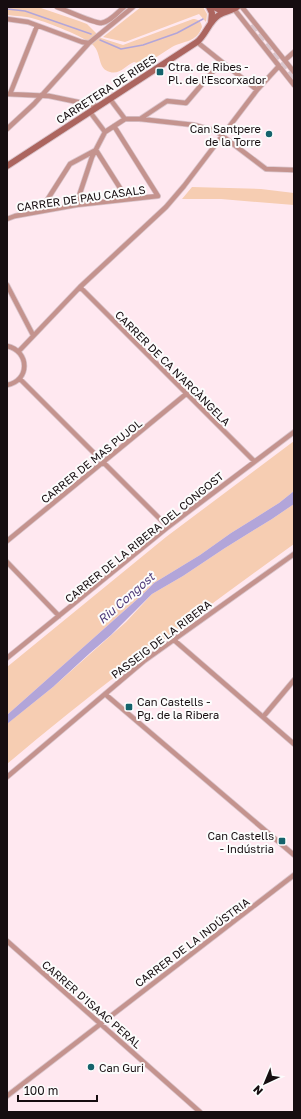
<svg xmlns="http://www.w3.org/2000/svg" width="301" height="1119" font-family="'Golos Text',sans-serif">
  <style>
    .green { fill: #f6cdb2 }
    .water { fill: #b2a5d9 }
    .lines { fill: none; stroke-linecap: round; stroke-linejoin: round }
    .stream { stroke: #b2a5d9; stroke-width: 1.5 }
    .highway-tunnel { stroke: #dcc7ce; stroke-width: 8; stroke-dasharray: 8 4; stroke-linecap: butt }
    .street-casing { stroke: #dac5cc; stroke-width: 6 }
    .secondary-casing { stroke: #dac5cc; stroke-width: 8 }
    .street { stroke: #c4938e; stroke-width: 4.5 }
    .secondary { stroke: #ac655f; stroke-width: 6 }
    .poi-dot { fill: #15636c; stroke: #fcfcfc; stroke-width: 1.5 }
    .labels { text-anchor: middle; dominant-baseline: central; stroke-width: 4; stroke-linejoin: round; paint-order: stroke }
    .poi-label { font-size: 11px; fill: #160d10; stroke: #fcfcfc; text-anchor: start }
    .street-label { font-size: 11px; fill: #160d10; stroke: #fcfcfc }
    .water-label { font-size: 12px; font-style: italic; fill: #4d3878; stroke: #fcfcfc }
  </style>
  <rect width="100%" height="100%" fill="#ffe8f0"/>
  <path class="green" d="M7 7H38L79 21 87 24 101 38 123 45 193 19C198 19 201 21 202 27 196 43 185 40 172 47 163 53 155 58 145 64H141L134 62C126 65 120 75 110 72 97 69 102 54 93 45 85 37 47 22 35 19 26 16 16 16 7 15Z
    M141 7H203L207 14 206 22 199 14 125 42 103 37Z
    M192 187 261 189 294 193V205L221 199H182Z
    M294 441V491L279 503 231 533 200 555 154 583 142 595 7 715V667L166 537Z
    M294 504V544C196 615 99 686 7 764L8 723 53 687 126 622 152 594 183 576 225 548 272 519Z"/>
  <path class="water" d="M294 491V504L272 519 225 548 183 576 152 594 111 635 90 653 53 687 7 724V715L142 595 154 583 200 555 231 533 279 503Z"/>
  <g class="lines">
    <path class="stream" d="M7 9 25 11 91 34
      M100 40 121 49 143 45 177 33 203 19"/>
    <path class="highway-tunnel" d="M250 26 294 81"/>
    <g class="street-casing">
      <path id="street" d="M57 7C66 10 93 23 101 23 110 22 118 12 124 7
        M242 7 294 72
        M234 9 294 85
        M7 19 28 22 82 42 89 43
        M197 42 257 90
        M285 60 294 52
        M7 94 49 96 97 106
        M10 94 37 26
        M110 99 125 119
        M90 112 105 132 125 119H140L194 125 216 131 266 169 294 170
        M140 119 167 101 186 103 221 62
        M7 129 34 104 89 43 133 7
        M96 150 127 199
        M76 205 92 157 105 132
        M36 211 42 208 70 164 96 150
        M7 219 15 216 76 205 158 196 114 126
        M7 285 33 335
        M80 287 254 461
        M7 346C30 351 30 381 7 385
        M19 351 80 287 166 207 184 186 257 90 279 66
        M20 379 168 527
        M7 541 186 394
        M7 562 59 616
        M174 640 294 744
        M7 658 168 527 294 432
        M105 694 294 855
        M263 717 294 680
        M7 777 144 661 294 554
        M7 941 200 1112
        M7 1096 294 875"/>
    </g>
    <g class="secondary-casing">
      <path id="secondary" d="M209 7 212 13 211 23
        M214 7 220 10 228 11
        M7 166 197 42C206 35 209 21 219 15 225 11 232 11 237 7"/>
    </g>
    <use href="#street" class="street"/>
    <use href="#secondary" class="secondary"/>
  </g>
  <g class="poi-dot">
    <rect x="156" y="68" width="8" height="8" rx="2"/>
    <circle cx="269" cy="134" r="4"/>
    <rect x="125" y="703" width="8" height="8" rx="2"/>
    <rect x="278" y="837" width="8" height="8" rx="2"/>
    <circle cx="91" cy="1067" r="4"/>
  </g>
  <g class="labels">
    <g class="poi-label">
      <text x="168" y="66">Ctra. de Ribes -<tspan x="168" dy="13">Pl. de l'Escorxador</tspan></text>
      <text x="261" y="128" text-anchor="end">Can Santpere<tspan x="261" dy="13">de la Torre</tspan></text>
      <text x="137" y="701">Can Castells -<tspan x="137" dy="13">Pg. de la Ribera</tspan></text>
      <text x="274" y="835" text-anchor="end">Can Castells<tspan x="274" dy="13">- Indústria</tspan></text>
      <text x="99" y="1067">Can Guri</text>
    </g>
    <g class="street-label">
      <text transform="translate(106 89) rotate(-33)">CARRETERA DE RIBES</text>
      <text transform="translate(81 198) rotate(-8)">CARRER DE PAU CASALS</text>
      <text transform="translate(173 368) rotate(45)">CARRER DE CA N'ARCÀNGELA</text>
      <text transform="translate(91 461) rotate(-39)">CARRER DE MAS PUJOL</text>
      <text transform="translate(144 537) rotate(-39)">CARRER DE LA RIBERA DEL CONGOST</text>
      <text transform="translate(161 639) rotate(-37)">PASSEIG DE LA RIBERA</text>
      <text transform="translate(192 942) rotate(-37)">CARRER DE LA INDÚSTRIA</text>
      <text transform="translate(92 1004) rotate(41)">CARRER D'ISAAC PERAL</text>
    </g>
    <g class="water-label">
      <text transform="translate(126 598) rotate(-41)">Riu Congost</text>
    </g>
  </g>
  <rect width="301" height="1119" fill="none" stroke="#160d10" stroke-width="16"/>
  <g transform="translate(265 1083) rotate(224)" stroke="#fcfcfc" stroke-width="3" paint-order="stroke">
  <path d="M0-3L7 15L0 10L-7 15Z" fill="#160d10"/>
  <text y="-6" font-size="11" font-weight="bold" text-anchor="middle" fill="#160d10">N</text>
  </g>
  <path d="M18 1095v6h79v-6" fill="none" stroke="#160d10" stroke-width="2"/>
  <text x="24" y="1095" font-size="12" fill="#160d10" stroke="#fcfcfc" stroke-width="3" paint-order="stroke">100 m</text>
</svg>
